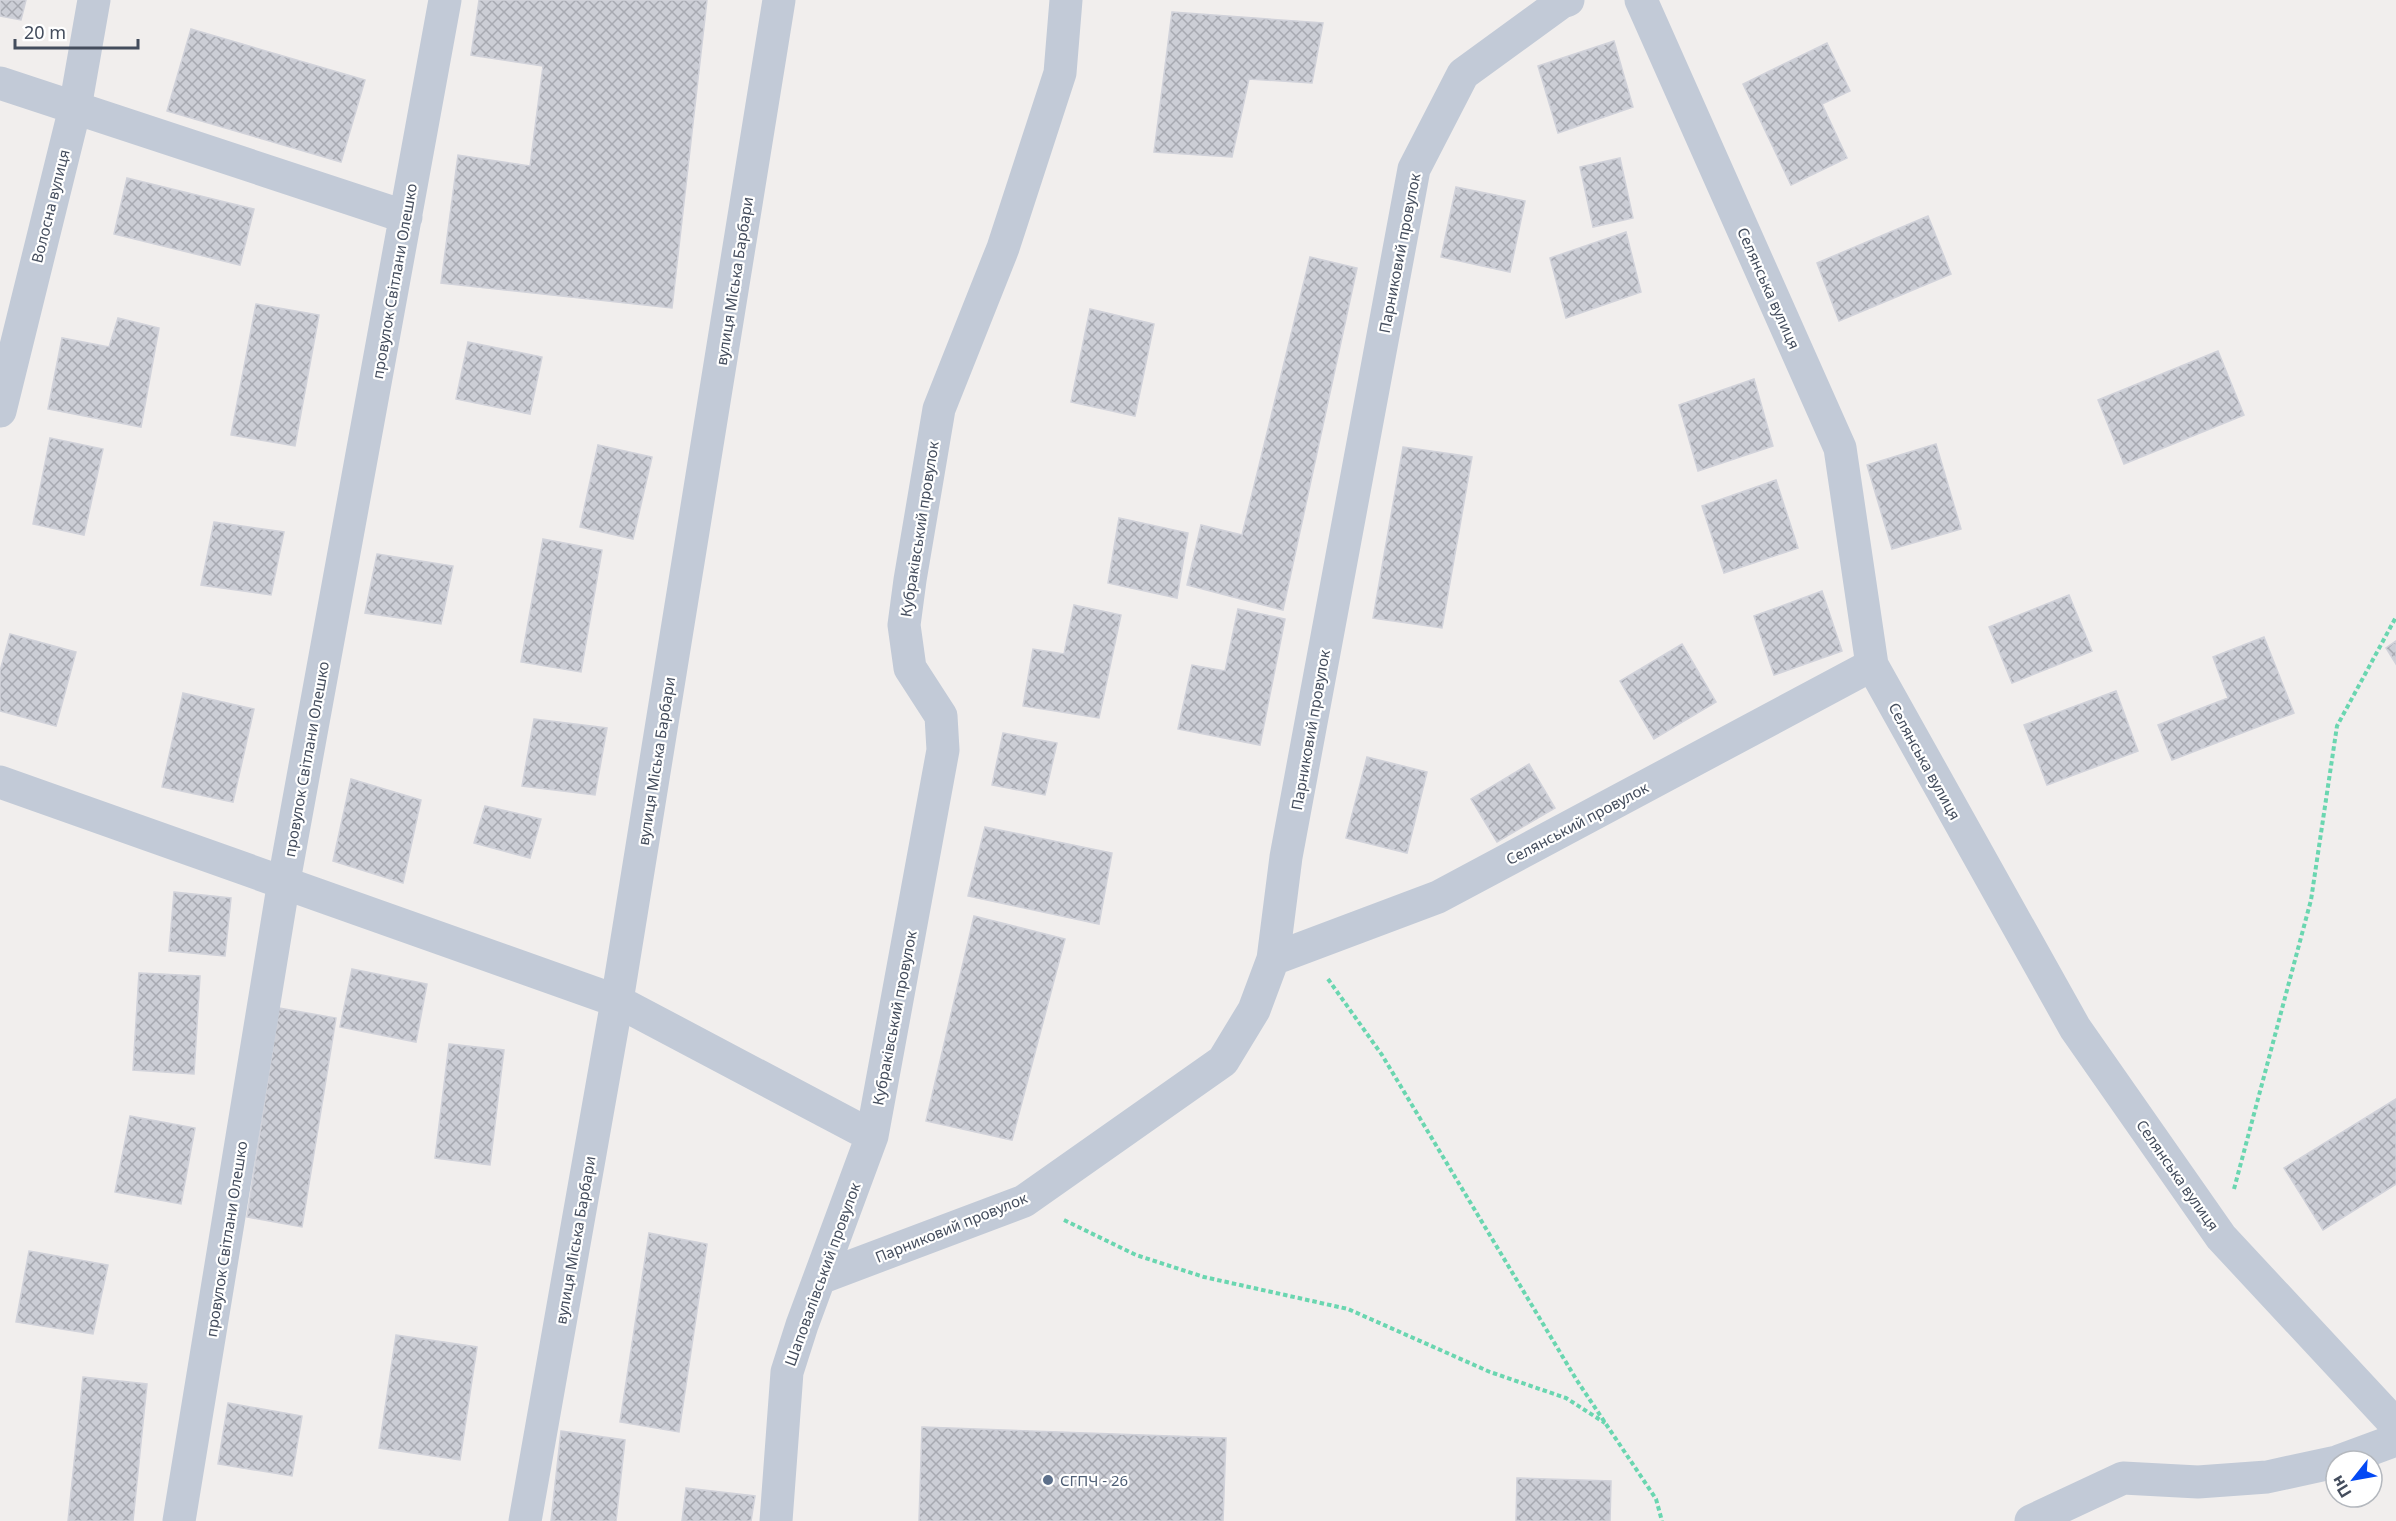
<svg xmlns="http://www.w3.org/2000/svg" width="2396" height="1521" font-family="'Noto Sans',sans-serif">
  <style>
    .building { fill: url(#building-cross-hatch); stroke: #d1d2da; stroke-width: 1.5 }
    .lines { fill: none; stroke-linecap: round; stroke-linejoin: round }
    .path { stroke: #6ad6b0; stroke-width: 4; stroke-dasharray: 4.5 3; stroke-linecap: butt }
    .minor { stroke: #c2cad7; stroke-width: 33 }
    .service-dot { fill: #5c6f8a; stroke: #fff; stroke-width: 2 }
    .labels { text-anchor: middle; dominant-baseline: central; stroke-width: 4.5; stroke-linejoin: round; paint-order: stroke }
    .street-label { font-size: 15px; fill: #444d5d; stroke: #fff }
    .service-label { font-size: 15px; fill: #4e5e75; stroke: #fff; text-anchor: start }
  </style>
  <defs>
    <pattern id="building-cross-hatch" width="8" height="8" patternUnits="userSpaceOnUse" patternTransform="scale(1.5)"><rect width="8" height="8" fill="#ccced6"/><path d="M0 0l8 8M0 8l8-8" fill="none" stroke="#a7a9b1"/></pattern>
  </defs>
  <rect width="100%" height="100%" fill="#f1eeed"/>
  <path class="building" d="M0 0H26L21 20 0 16Z
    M479 0H707L672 308 441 283 458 155 530 166 543 66 471 55Z
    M1172 12 1323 23 1312 83 1249 79 1232 157 1154 152Z
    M191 29 365 80 341 162 167 111Z
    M1614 41 1633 107 1558 133 1538 66Z
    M1827 43 1850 91 1822 104 1847 158 1791 185 1743 84Z
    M1620 158 1633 218 1593 227 1580 167Z
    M127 178 254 209 240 265 114 234Z
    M1456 187 1525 201 1510 272 1441 257Z
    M1928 216 1951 274 1839 321 1817 263Z
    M1626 232 1641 292 1566 318 1550 258Z
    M1310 257 1357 268 1283 610 1187 585 1201 525 1242 535Z
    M256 304 319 315 295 446 231 435Z
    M1090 309 1154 324 1135 416 1071 402Z
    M118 318 159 328 141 427 48 409 62 338 109 347Z
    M468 342 542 357 530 414 456 399Z
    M2218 351 2244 415 2124 464 2098 400Z
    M1754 379 1773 446 1698 471 1679 405Z
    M50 438 103 449 84 535 33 524Z
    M1936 444 1961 529 1892 549 1867 465Z
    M598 445 652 457 633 539 580 527Z
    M1403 447 1472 457 1442 628 1373 618Z
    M1776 480 1798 548 1724 573 1702 506Z
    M1119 518 1188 533 1177 598 1108 583Z
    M214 522 284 532 271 595 201 585Z
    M543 539 602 550 581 672 521 662Z
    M377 554 453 566 441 624 365 613Z
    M1822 591 1842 651 1774 675 1754 616Z
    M2069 595 2092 651 2012 683 1989 627Z
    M1074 605 1121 615 1099 718 1023 706 1033 649 1064 654Z
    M1238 609 1285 619 1260 745 1178 729 1192 665 1225 671Z
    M10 634 76 652 56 726 0 711V671Z
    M2264 637 2294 713 2172 760 2158 725 2228 698 2213 657Z
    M2396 641V664L2386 648Z
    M1682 644 1716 702 1654 739 1620 681Z
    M2116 691 2138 751 2047 785 2024 725Z
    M183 693 254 709 233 802 162 787Z
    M534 719 607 728 595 795 522 786Z
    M1003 733 1057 743 1045 795 992 785Z
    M1367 757 1427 772 1407 853 1346 838Z
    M1529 764 1555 808 1497 842 1471 799Z
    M351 779 421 800 403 883 333 861Z
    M485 806 541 819 530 858 474 843Z
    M985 827 1112 853 1099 924 968 896Z
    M174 892 231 898 225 956 169 951Z
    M974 916 1065 939 1012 1140 926 1121Z
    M352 969 427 984 416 1042 340 1027Z
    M139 973 200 976 194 1074 133 1070Z
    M279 1008 336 1018 302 1227 247 1217Z
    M449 1044 504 1050 490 1165 435 1158Z
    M2396 1099V1184L2323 1230 2284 1168Z
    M130 1116 195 1128 181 1204 115 1192Z
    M649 1233 707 1244 679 1432 620 1422Z
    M29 1251 108 1265 93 1334 16 1322Z
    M396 1335 477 1347 460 1460 379 1448Z
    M83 1377 147 1384 133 1521H68Z
    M228 1403 302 1416 292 1476 218 1464Z
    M922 1427 1226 1438 1223 1521H919Z
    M561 1431 625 1440 616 1521H551Z
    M1517 1478 1611 1481 1610 1521H1516Z
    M686 1488 755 1496 751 1521H682Z"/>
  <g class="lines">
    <path class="path" d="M1328 979 1382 1055 1576 1379 1656 1499 1662 1521
      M2234 1189 2311 900 2337 726 2396 617
      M1064 1220 1136 1255 1204 1277 1348 1309 1490 1372 1566 1398 1605 1423"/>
    <path class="minor" d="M1641 0 1840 448 1872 665 2075 1028 2221 1237 2396 1425
      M0 83 406 217
      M0 411 75 108 94 0
      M0 782 617 1001 872 1136
      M1273 959 1438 897 1872 665
      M820 1278 1024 1201 1223 1061 1254 1010 1273 959 1286 857 1414 169 1463 74 1562 2 1568 0
      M2339 1461 2396 1440
      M179 1521 284 881 445 0
      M525 1521 617 1001 779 0
      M776 1521 787 1372 802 1325 872 1136 943 750 941 716 910 668 904 625 910 580 939 409 1003 248 1060 73 1066 0
      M2031 1521 2123 1478 2198 1482 2267 1477 2336 1462"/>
  </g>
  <circle class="service-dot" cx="1048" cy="1480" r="6"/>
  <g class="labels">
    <g class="street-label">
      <text transform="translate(50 206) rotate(-76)">Волосна вулиця</text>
      <text transform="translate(1399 253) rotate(-79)">Парниковий провулок</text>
      <text transform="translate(394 281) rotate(-80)">провулок Світлани Олешко</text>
      <text transform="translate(734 281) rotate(-81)">вулиця Міська Барбари</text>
      <text transform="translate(1769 288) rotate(66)">Селянська вулиця</text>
      <text transform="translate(919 529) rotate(-81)">Кубраківський провулок</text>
      <text transform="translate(1310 730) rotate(-80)">Парниковий провулок</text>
      <text transform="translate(306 759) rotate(-80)">провулок Світлани Олешко</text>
      <text transform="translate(656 761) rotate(-81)">вулиця Міська Барбари</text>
      <text transform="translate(1925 761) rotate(61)">Селянська вулиця</text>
      <text transform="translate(1577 823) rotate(-28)">Селянський провулок</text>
      <text transform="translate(894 1018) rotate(-79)">Кубраківський провулок</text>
      <text transform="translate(2178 1175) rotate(55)">Селянська вулиця</text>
      <text transform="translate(951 1227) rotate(-22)">Парниковий провулок</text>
      <text transform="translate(226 1239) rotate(-81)">провулок Світлани Олешко</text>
      <text transform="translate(575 1240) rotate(-80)">вулиця Міська Барбари</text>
      <text transform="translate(822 1274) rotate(-70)">Шаповалівський провулок</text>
    </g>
    <g class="service-label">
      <text x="1060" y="1480">СГПЧ - 26</text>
    </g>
  </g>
  <g transform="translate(2354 1479) rotate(239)"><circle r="28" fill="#ffffff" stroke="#b4b8be" stroke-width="1.5"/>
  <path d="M0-4.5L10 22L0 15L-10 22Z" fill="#0449f4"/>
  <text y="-9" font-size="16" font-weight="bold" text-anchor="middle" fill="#444d5d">Пн</text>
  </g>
  <path d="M15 39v9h123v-9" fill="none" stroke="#444d5d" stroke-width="3"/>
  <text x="24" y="39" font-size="18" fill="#444d5d" stroke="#ffffff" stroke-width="4.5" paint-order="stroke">20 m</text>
</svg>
